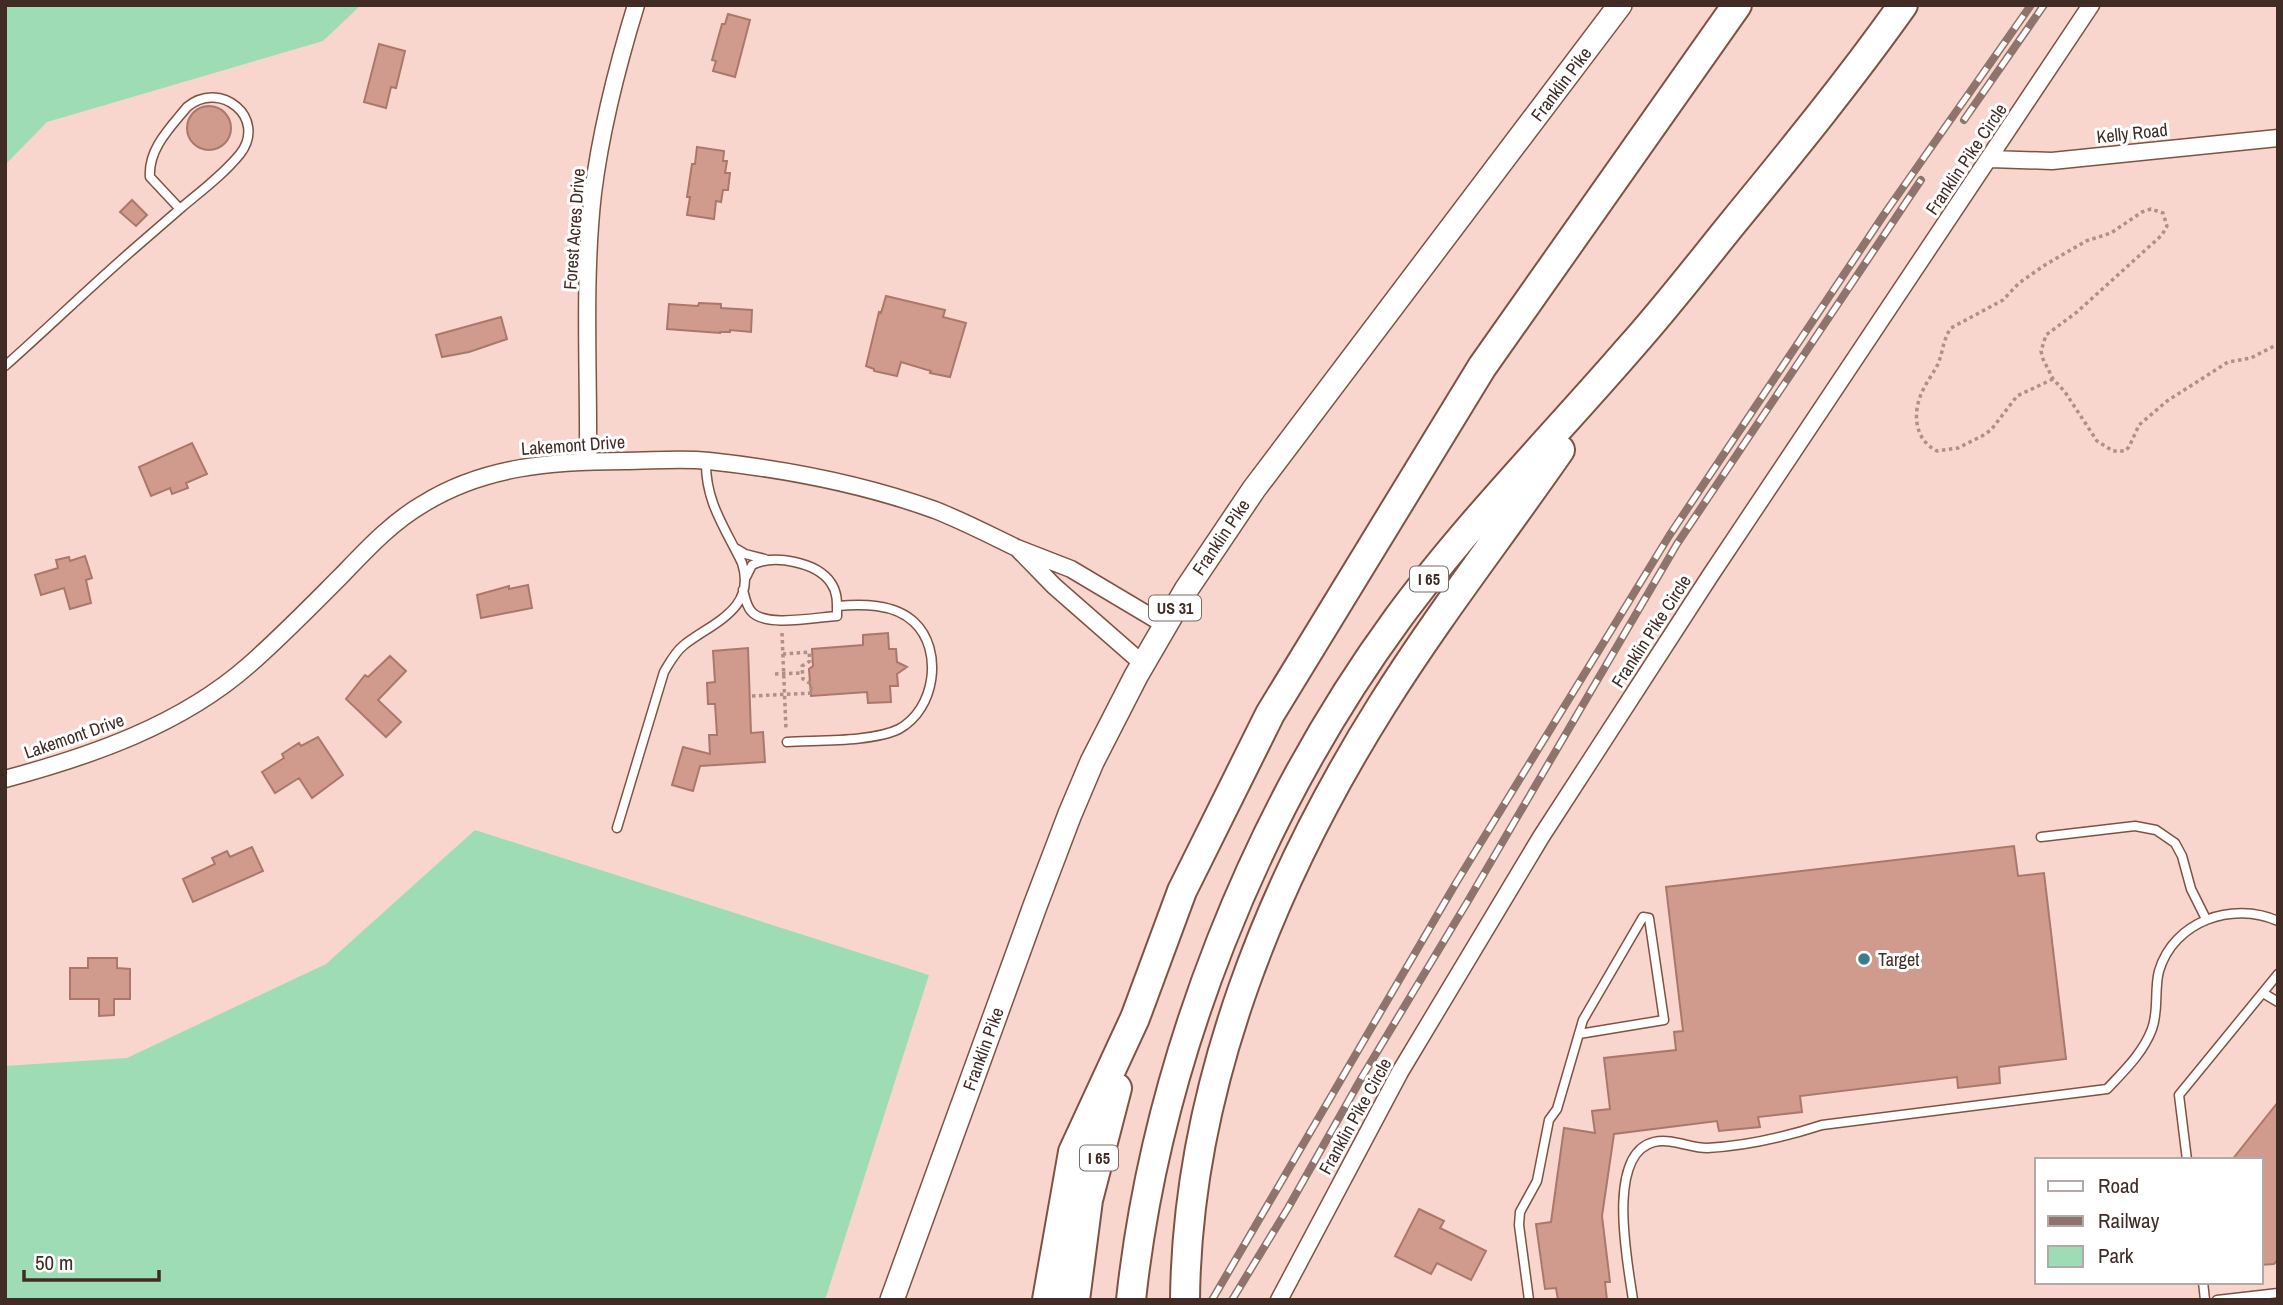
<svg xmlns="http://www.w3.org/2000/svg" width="2283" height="1305" font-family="'Archivo Narrow',sans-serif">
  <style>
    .green { fill: #9edcb5 }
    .building { fill: #d09b8c; stroke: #aa786a; stroke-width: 2 }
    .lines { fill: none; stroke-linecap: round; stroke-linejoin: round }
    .lane-casing { stroke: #805244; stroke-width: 11 }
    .street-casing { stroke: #805244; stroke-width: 19 }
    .primary-casing { stroke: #805244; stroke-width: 26 }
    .highway-casing { stroke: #805244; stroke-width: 32 }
    .path { stroke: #ad9088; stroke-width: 3.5; stroke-dasharray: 3.5 3.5; stroke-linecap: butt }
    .lane { stroke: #fff; stroke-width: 8 }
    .street { stroke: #fff; stroke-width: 16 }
    .primary { stroke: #fff; stroke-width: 23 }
    .highway { stroke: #fff; stroke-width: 28 }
    .rail-casing { stroke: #8f746d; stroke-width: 8 }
    .rail { stroke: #fff; stroke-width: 5; stroke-dasharray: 16; stroke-linecap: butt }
    .poi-dot { fill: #397c8d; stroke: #fff; stroke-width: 2.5 }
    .labels { text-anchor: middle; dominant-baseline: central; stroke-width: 6; stroke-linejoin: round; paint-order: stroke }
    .shield { fill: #fff; stroke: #796b66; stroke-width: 2 }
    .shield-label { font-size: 16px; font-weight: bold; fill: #402b25 }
    .street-label { font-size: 18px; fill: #402b25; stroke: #fff }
    .poi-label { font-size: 18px; fill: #402b25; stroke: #fff; text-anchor: start }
  </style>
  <rect width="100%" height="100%" fill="#f8d6cd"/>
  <path class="green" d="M5 5H361L323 41 47 122 5 165Z
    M475 830 929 975 825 1300H5V1066L127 1058 326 964Z"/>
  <path class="building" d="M728 14 750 20 735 77 713 71 716 61 712 60 722 24H725Z
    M379 44 405 51 396 88 391 87 386 108 364 102Z
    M187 128a22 22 0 1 1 44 0a22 22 0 1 1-44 0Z
    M697 147 724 151 723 161H727L725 173H730L728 190H723L721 202 716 201 714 219 687 215 690 197H687L692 164H695Z
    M132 200 147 215 136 226 120 212Z
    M886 296 945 310 943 317 966 323 950 377 930 373 931 371 901 362 897 376 874 371V369L866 366 879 312 881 313Z
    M699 303 721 304V308L752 310 751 332 730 330V332H720V333L667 329 669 304 698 306Z
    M501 317 507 339 469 352 442 357 436 335Z
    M192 443 207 474 186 483 188 488 172 494 170 488 151 496 139 467Z
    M85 556 92 578 86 580 91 603 70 609 64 588 41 595 35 575 58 568 56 560 69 557 70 561Z
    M528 585 532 608 481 618 477 595 509 586V589Z
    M888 633 889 649H896L897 662 907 667 897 674 898 686H890L891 702 868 703 867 692 811 696 809 669 813 666 812 649 863 645V635Z
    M748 648 751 733 763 732 765 762 700 766 693 791 672 785 683 747 710 754 709 735H717L715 704H708L707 683 715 682 713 651Z
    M390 656 406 671 378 700 401 722 386 737 346 699 365 675 368 677Z
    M318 737 343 775 312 798 299 778 275 793 262 772 284 758 282 754 299 743 301 746Z
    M2014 846 2018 876 2044 873 2066 1059 1999 1067 2000 1083 1958 1088 1957 1077 1800 1096 1802 1112 1758 1117 1760 1127 1719 1131 1717 1121 1614 1134 1602 1216 1610 1282H1605L1607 1300H1558L1556 1288 1545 1289 1536 1224 1551 1222 1564 1128 1595 1133 1592 1111 1610 1109 1604 1058 1676 1050 1674 1032 1683 1031 1666 887Z
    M252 847 263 871 193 902 183 879 215 864 212 858 227 851 230 857Z
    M88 958H117V968L130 969V999H114V1015L99 1016V999H70V968H88Z
    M2278 1102V1259L2274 1264 2260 1265V1160H2232Z
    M1419 1209 1444 1221 1440 1228 1486 1251 1471 1280 1437 1263 1431 1274 1395 1256Z"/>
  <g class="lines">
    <g class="lane-casing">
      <path id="lane" d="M5 366C49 327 91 286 136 247 151 234 166 221 181 208 201 191 223 175 240 154 268 118 220 79 187 107 170 128 148 149 150 177L180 209
        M735 548 745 554 765 559
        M743 590C745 597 746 605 751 611 764 628 817 617 837 616 837 604 838 593 831 583 817 562 774 554 752 565L746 577
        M787 742C817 740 873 742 899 729 935 710 944 650 914 622 894 603 861 604 837 606
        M617 828 664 672C670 662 675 652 684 645 712 623 757 609 742 563 725 528 705 501 706 461
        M2041 837 2135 826 2156 830 2175 843 2182 856 2191 889 2206 919
        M2263 993 2278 1002
        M2187 1160 2179 1095 2278 974
        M2203 1282 2205 1300
        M1529 1300 1519 1225 1520 1212 1537 1181 1549 1120 1557 1109 1583 1020 1643 917 1649 918 1664 1020 1579 1034
        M1633 1300C1628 1264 1605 1154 1654 1142 1672 1138 1690 1148 1707 1148 1746 1146 1785 1137 1822 1125L2107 1089C2124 1071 2143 1053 2152 1029 2159 1010 2154 990 2159 971 2174 921 2232 901 2278 921
        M2217 1300 2278 1293"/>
    </g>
    <g class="street-casing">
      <path id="street" d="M1990 159 2052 161 2278 138
        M588 461C589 373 583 281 593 193 601 129 617 67 636 5
        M1143 664 1054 586 1017 548 1071 569 1165 625
        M5 779C91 756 181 725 249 665 281 637 312 605 342 575 367 549 392 522 423 504 484 466 554 461 624 461 652 461 681 458 709 461 784 469 863 484 935 510 963 521 990 535 1017 548
        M1279 1300 1400 1072 1541 837 1710 576 2091 5"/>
    </g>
    <g class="primary-casing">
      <path id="primary" d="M892 1300 1035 906 1070 814 1092 762 1136 676 1186 590 1254 489 1620 5"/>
    </g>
    <g class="highway-casing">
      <path id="highway" d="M1047 1300 1073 1152 1135 1018 1182 891 1270 714 1482 367 1737 5
        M1075 1300 1088 1200 1117 1088
        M1131 1300C1157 1060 1256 812 1398 618 1468 523 1552 438 1629 349 1665 309 1698 266 1732 224 1791 152 1849 81 1903 5
        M1185 1300C1187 1089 1271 882 1382 705 1437 617 1501 535 1560 450"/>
    </g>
    <path class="path" d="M2053 379 2017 396 1991 430 1982 436 1958 448 1937 451C1913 439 1912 410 1924 388 1928 380 1934 372 1938 364 1943 352 1943 339 1951 328L2003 300 2019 283 2045 265 2086 241 2111 233 2142 212 2151 209 2163 213 2167 226 2162 235 2077 312 2046 335 2041 351 2043 359 2053 379 2065 392 2097 441 2113 451H2125L2129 447 2139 425 2167 401 2228 362 2251 358 2278 344
      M782 633 786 730
      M775 674 802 673
      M752 696 812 693 811 684 803 679 802 666 810 661 809 652 783 654"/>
    <use href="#lane" class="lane"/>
    <use href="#street" class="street"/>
    <use href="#primary" class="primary"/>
    <use href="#highway" class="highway"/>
    <g class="rail-casing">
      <path id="rail" d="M1964 120 2044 5
        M1212 1300 1456 883 1669 536 1885 213 2031 5
        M1232 1300 1288 1208 1362 1077 1468 901 1677 544 1921 180"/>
    </g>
    <use href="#rail" class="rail"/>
  </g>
  <circle class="poi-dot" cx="1864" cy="959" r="7"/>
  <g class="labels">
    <g class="shield">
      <rect x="1410" y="566.5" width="38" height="25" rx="5"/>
      <rect x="1149" y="595.5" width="52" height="25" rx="5"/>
      <rect x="1080" y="1145.5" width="38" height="25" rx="5"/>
    </g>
    <g class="shield-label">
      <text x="1429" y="579">I 65</text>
      <text x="1175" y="608">US 31</text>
      <text x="1099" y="1158">I 65</text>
    </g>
    <g class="street-label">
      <text transform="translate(1561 84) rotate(-53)">Franklin Pike</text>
      <text transform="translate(2132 133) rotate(-6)">Kelly Road</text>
      <text transform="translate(1966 159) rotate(-56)">Franklin Pike Circle</text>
      <text transform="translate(574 229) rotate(-86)">Forest Acres Drive</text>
      <text transform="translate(573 445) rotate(-4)">Lakemont Drive</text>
      <text transform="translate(1221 537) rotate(-56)">Franklin Pike</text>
      <text transform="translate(1651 631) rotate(-57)">Franklin Pike Circle</text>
      <text transform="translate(74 736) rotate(-19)">Lakemont Drive</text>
      <text transform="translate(983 1049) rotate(-70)">Franklin Pike</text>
      <text transform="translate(1355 1116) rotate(-61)">Franklin Pike Circle</text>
    </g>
    <g class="poi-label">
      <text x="1878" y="959">Target</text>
    </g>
  </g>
  <rect width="2283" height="1305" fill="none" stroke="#402b25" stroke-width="14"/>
  <rect x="2035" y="1158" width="228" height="126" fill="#ffffff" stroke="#b3aaa8" stroke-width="2"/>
  <rect x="2048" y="1181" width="35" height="10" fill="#ffffff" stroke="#b3aaa8" stroke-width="2"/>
  <text x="2098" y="1193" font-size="21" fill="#402b25">Road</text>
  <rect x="2048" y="1216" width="35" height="10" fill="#8f746d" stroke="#b3aaa8" stroke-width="2"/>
  <text x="2098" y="1228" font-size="21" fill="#402b25">Railway</text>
  <rect x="2048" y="1246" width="35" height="21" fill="#9edcb5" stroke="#b3aaa8" stroke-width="2"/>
  <text x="2098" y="1263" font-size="21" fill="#402b25">Park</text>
  <path d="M24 1270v10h135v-10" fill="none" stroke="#402b25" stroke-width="3.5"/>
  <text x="35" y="1270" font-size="21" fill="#402b25" stroke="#ffffff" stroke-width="5" paint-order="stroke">50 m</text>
</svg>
